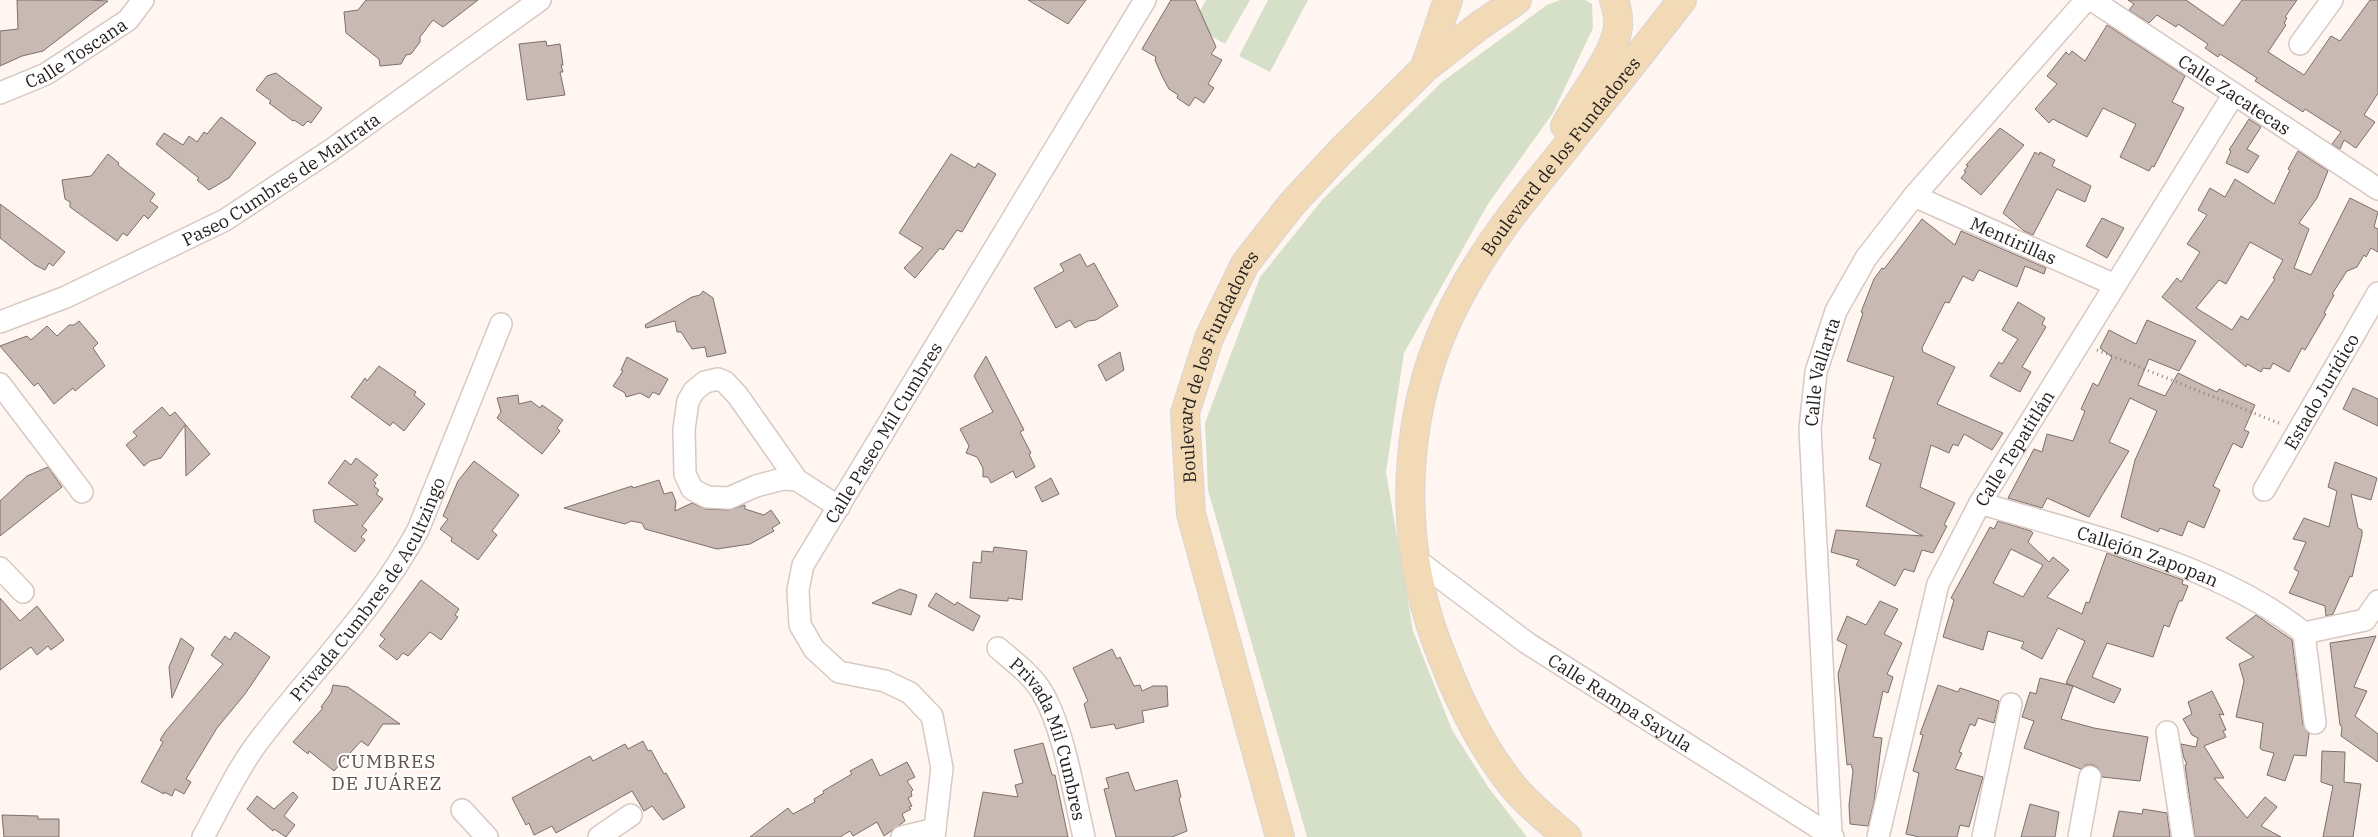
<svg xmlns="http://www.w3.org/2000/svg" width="2378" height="837" font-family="'IBM Plex Serif',serif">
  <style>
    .green { fill: #d6e0c8 }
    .building { fill: #c9b9b3; stroke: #7d6f6a; fill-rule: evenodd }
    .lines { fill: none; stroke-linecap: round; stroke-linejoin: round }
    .minor-casing { stroke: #d8c8c2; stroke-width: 24 }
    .major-casing { stroke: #d7d6d6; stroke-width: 30 }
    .path { stroke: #8a827f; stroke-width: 3; stroke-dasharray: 1 4; stroke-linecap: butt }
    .minor { stroke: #fff; stroke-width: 21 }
    .major { stroke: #f2dab6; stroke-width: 28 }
    .labels { text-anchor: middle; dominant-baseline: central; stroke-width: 4; stroke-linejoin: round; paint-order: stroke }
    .street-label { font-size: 18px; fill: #231d1b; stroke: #fff }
    .neighbourhood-label { font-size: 19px; letter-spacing: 1px; fill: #60524d; stroke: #fff }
  </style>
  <rect width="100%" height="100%" fill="#fff5f1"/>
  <path class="green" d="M1206 0H1250L1225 44 1192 25Z
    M1268 0H1308L1270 72 1239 56Z
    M1560 0H1585L1592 4 1593 28 1553 113 1488 204 1404 353 1386 472 1413 631 1452 730 1488 787 1527 837H1307L1208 490 1205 423 1260 277 1323 199 1442 82 1547 5Z"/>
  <path class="building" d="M17 0H89L108 1 43 51 22 56 0 66V31L18 29Z
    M366 0H478L443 27 433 20 420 37V42L411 54 406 55 401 64 380 66 379 59 346 33 344 12 358 10Z
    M1028 0H1086L1068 24Z
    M1171 0H1195L1216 47 1211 54 1222 60 1208 84 1214 88 1204 103 1195 97 1189 106 1177 98 1178 95 1169 89 1162 76 1155 60 1156 57 1142 49Z
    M2128 0H2186L2223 26 2242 0H2297L2285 17 2287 18 2284 23 2286 25 2268 52 2304 75 2331 36 2340 41 2370 0H2378V93L2364 115 2375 122 2356 148 2344 140 2340 149 2332 144 2341 132 2305 109 2303 112 2255 81 2257 78 2220 54 2218 57 2205 48 2208 44 2178 24 2176 27 2157 15 2149 23 2129 10 2134 4Z
    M2107 25 2185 76 2172 102 2184 108 2154 167 2152 166 2149 171 2120 157 2136 124 2103 108 2087 137 2053 119 2049 123 2035 109 2057 84 2047 76 2066 52 2069 55 2072 51 2085 61Z
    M546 41 547 46 560 44 563 65H561L563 72H560L565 95 527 100 519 44Z
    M276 73 322 108 311 123 308 121 303 126 294 120 293 121 269 103 271 101 256 90 267 76Z
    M221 117 256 143 229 178 209 190 197 180 199 178 156 144 164 133 183 145 189 136 197 142 204 132 207 134Z
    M2249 119 2261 127 2247 149 2259 156 2248 173 2226 163 2231 151 2229 150Z
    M2000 128 2024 145 1981 195 1961 178 1966 172 1964 171 1968 166 1966 165Z
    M2298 151 2328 171 2317 198 2299 223 2309 229 2294 268 2311 275 2350 198 2378 212 2374 227 2378 229V252L2371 248 2366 257 2364 255 2357 267 2347 271 2332 294 2334 295 2324 313 2326 314 2305 350 2302 348 2289 372 2273 363 2270 369 2263 368 2261 372 2247 364 2246 367 2162 297 2177 278 2181 282 2200 252 2187 244 2207 215 2198 210 2210 188 2225 197 2235 179 2274 204 2290 170 2288 169ZM2250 242 2283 260 2273 278 2275 279 2248 320 2241 316 2232 330 2196 308 2219 280 2226 284Z
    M2035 152 2039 155 2040 152 2055 160 2052 166 2091 186 2085 202 2057 189 2033 235 2024 231 2003 213Z
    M108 154 119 163 118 165 155 194 150 201 158 207 148 219 144 215 127 236 123 233 117 241 70 207V202L65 199 62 180 91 176Z
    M951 154 975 168 978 163 996 174 962 232 957 230 943 250 940 248 915 278 904 268 923 248 899 233Z
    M0 204 65 252 53 266 49 263 45 270 35 265 0 238Z
    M2102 218 2124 228 2107 258 2086 246Z
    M1922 219 1955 245 1961 231 2046 268 2044 274 2025 266 2017 287 1979 270 1973 281 1963 276 1949 303 1945 302 1922 348 1923 352 1955 367 1937 404 2003 433 1992 450 1964 434 1958 446 1953 444 1949 453 1931 445 1920 487 1955 503 1944 525 1947 526 1933 553 1922 550 1914 572 1904 569 1895 586 1856 565 1859 560 1831 552 1836 530 1923 536 1866 506 1881 464 1869 459 1876 439 1873 438 1894 377 1847 361 1863 313 1861 312 1874 279 1882 268 1884 269Z
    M1080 254 1087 267 1094 263 1118 306 1096 320 1088 321 1075 328 1070 320 1056 328 1034 288 1064 271 1060 264Z
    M703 291 713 298 726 353 707 357 705 347 692 349 681 332H677L675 321 646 328 645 325 692 297 700 295Z
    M2018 302 2045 318 2042 324 2046 327 2022 367 2031 372 2020 392 1990 376 1999 362 2002 364 2018 339 2002 330Z
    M2147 320 2196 341 2179 371 2149 359 2138 385 2165 396 2178 373 2217 392 2219 389 2255 405 2244 430 2249 432 2242 448 2233 443 2213 486 2220 490 2204 528 2188 521 2182 536 2160 528 2158 532 2121 517 2135 460 2157 411 2130 398 2109 442 2129 451 2089 517 2047 498 2042 508 2008 498 2034 449 2042 452 2047 434 2073 441 2085 411 2081 409 2093 383 2098 386 2112 357 2100 348 2109 330 2136 344Z
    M79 321 98 343 93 348 105 366 75 391 73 388 54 404 38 383 34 386 0 346 27 336 31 340 47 326 57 336 69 325H74Z
    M1120 352 1124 370 1106 381 1098 365Z
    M986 356 1024 430 1020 432 1031 453 1029 454 1035 467 1016 478 1013 471 991 483 988 477H983V468L977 457 966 453 969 446 960 429 993 412 974 376Z
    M627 357 668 379 659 395 653 392 649 398 640 393 626 397 625 393 613 386 623 371 621 370Z
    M379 366 416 392 414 395 425 404 404 431 393 422 390 426 351 397 365 378 367 381Z
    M2353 388 2378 399V426L2343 409Z
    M518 395 519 404 531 401 540 408 542 405 563 420 557 428 560 431 542 454 497 418 501 412 497 398Z
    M162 407 170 416 175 412 210 454 186 476 185 425 161 458 150 461 144 466 126 445 137 436 133 432Z
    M356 458 378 475 373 480 376 483 374 486 379 490 376 494 383 499 362 526 367 530 361 537 365 540 355 552 315 522 313 510 358 505 328 483 345 460 351 465Z
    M474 461 519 495 492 531 497 535 478 560 451 541 452 538 440 529 448 519 443 516 458 481Z
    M2335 462 2377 478 2371 500 2351 494 2358 528 2362 530V535L2352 577 2350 576 2333 614 2326 616 2325 606 2289 593 2299 572 2294 569 2306 542 2293 539 2304 518 2329 527 2337 491 2328 487Z
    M48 467 62 487 0 536V501L27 476Z
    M1051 478 1059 494 1042 502 1035 487Z
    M659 480 664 494 672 492 676 502 675 511 692 503 706 509 728 510 745 505V509L764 515 771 510 780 523 772 528 774 531 750 544 717 549 645 529 642 523 631 521 625 524 564 508 632 486 633 488Z
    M1998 521 2031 531 2033 533 2028 542 2049 562 2053 557 2069 570 2047 597 2082 614 2086 602 2089 603 2107 553 2183 580 2182 584 2188 586 2182 601H2179L2169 627 2164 625 2153 657 2107 643 2092 677 2121 689 2114 703 2066 683 2085 641 2058 628 2042 659 2021 648 2024 642 1988 631 1983 650 1943 637 1954 600 1951 598 1990 527 1994 529ZM2011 549 2043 565 2023 597 1993 583Z
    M994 547 1027 551 1022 600 1008 598V601L970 598 973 562 981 563 982 551 993 552Z
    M421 580 459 609 455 615 458 617 441 640 430 632 408 656 403 653 397 660 379 646 385 639 380 635Z
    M900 589 917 595 911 615 872 603Z
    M936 593 955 605 957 602 980 616 973 631 928 606Z
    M0 598 20 621 37 606 64 640 51 650 48 646 37 655 31 647 0 670Z
    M1880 601 1898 609 1884 634 1902 643 1887 674 1893 677 1888 693 1883 691 1873 737 1882 738 1874 802 1868 826 1850 824 1849 805 1853 771 1851 764 1847 765 1838 674 1847 645 1837 640 1847 616 1866 625Z
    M2256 615 2292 640 2303 725 2309 734 2306 756 2294 755 2285 781 2267 775 2274 753 2262 750 2260 748 2263 723 2236 717 2244 681 2239 664 2254 657 2226 638Z
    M235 632 270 657 245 694 217 728 186 779 191 782 184 794 175 789 172 796 164 792V794L141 782 163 742 160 740 165 732 223 664 211 655 225 636 230 640Z
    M2376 636 2354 687 2367 691 2355 716 2378 734V762L2341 736 2342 727 2340 725 2330 643Z
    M181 638 194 648 172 698 169 667Z
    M1112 649 1117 659 1120 657 1134 686 1140 685 1142 691 1153 686H1167L1168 706 1142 711 1144 722 1116 729 1114 724 1091 728 1084 704 1088 701 1073 668Z
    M2040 678 2073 686 2061 719 2094 728 2148 737 2140 781 2102 777 2098 768 2093 765H2086L2081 769 2024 748 2034 721 2022 717 2030 692 2036 694Z
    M333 685 348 687 400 724H383L368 746 361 741 334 771 309 751 308 754 293 742 323 708 321 707 331 693Z
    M1938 685 1958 692 1960 688 1999 701 1994 723 1978 718 1975 726 1970 724 1959 752 1962 753 1955 769 1983 777 1969 827 1960 825 1957 837H1919L1906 834 1919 773 1913 771 1923 735 1920 734Z
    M2212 691 2224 715 2219 714 2226 730 2223 731 2226 737 2204 746 2224 778H2214L2247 818 2265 797 2277 807 2261 826 2281 837H2195L2185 765 2187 764 2184 758 2181 744 2196 747 2198 738 2192 735 2183 719 2192 714 2188 702Z
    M643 741 648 751 651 750 664 774 666 773 685 807 663 820 652 806 644 811 632 791 556 833 552 826 534 835 529 823 526 825 512 798 590 756 593 761 625 744 628 749Z
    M1043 743 1052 775H1055L1068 837H974L983 792 1018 797 1015 785 1023 783 1014 750Z
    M2322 751 2345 752 2344 782 2361 784 2353 837H2323L2333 786 2321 782Z
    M872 759 880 776 907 762 915 777 907 781 913 790 911 792 912 796 908 798 912 806 909 807 911 809 902 814 905 821 884 836 877 822 853 836 850 831 840 837H750L788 808 793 814 815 802 814 799 824 793 823 791 852 774 850 771Z
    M1128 772 1135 791 1177 780 1181 797 1179 798 1187 831 1172 837H1116L1104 789 1109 788 1106 778Z
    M293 792 298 797 284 816 295 825 286 837 274 829 273 831 247 809 257 796 274 809Z
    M2030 804 2059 812 2055 837H2021Z
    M2143 809 2167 813 2170 837H2113L2119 811 2142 814Z
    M2 815 38 816V819H59V837H4Z"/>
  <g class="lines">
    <g class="minor-casing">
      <g id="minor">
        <path id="s1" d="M2092 0 2378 189"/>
        <path d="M2300 44 2332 0"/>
        <path id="s2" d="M0 93 46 74 128 20 143 0"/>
        <path id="s3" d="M1914 196 2115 285"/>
        <path id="s4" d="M0 322 66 297 225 220 331 150 540 0"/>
        <path d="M0 384 82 492"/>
        <path d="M797 480 783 479 756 486 729 498 707 497 692 489 685 474 684 429 688 401 694 391 705 382 718 379 725 382 738 396 797 480 839 507"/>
        <path id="s5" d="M2264 490 2378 293"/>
        <path id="s6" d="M1980 503C2085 535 2219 564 2304 633L2315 723"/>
        <path id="s7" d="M1414 558 1527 643 1833 837"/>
        <path d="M0 568 23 592"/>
        <path d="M2304 633 2365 620 2378 601"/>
        <path id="s8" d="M998 648C1013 661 1032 675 1042 692 1064 729 1074 795 1084 837"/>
        <path d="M2167 732 2183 837"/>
        <path d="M462 810 487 837"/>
        <path id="s9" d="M1831 834 1810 429 1816 372 1836 311 1866 258 1914 196 2086 0"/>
        <path id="s10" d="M203 837C221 805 236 771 258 742 312 671 376 608 418 530L501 324"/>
        <path d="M599 837 631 815"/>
        <path d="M902 837 935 829"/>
        <path id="s11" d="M934 837 942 768 932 716 910 693 885 681 839 672 814 649 800 625 798 590 803 565 1145 0"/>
        <path id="s12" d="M1878 837 1938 584 1980 503 2234 94"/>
        <path d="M1983 837 2011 704"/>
        <path d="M2079 837 2090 777"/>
      </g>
    </g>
    <g class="major-casing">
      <g id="major">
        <path d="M1425 67 1448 0"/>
        <path d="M1565 126C1579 100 1615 55 1618 27 1619 17 1617 9 1614 0"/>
        <path id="s13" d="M1280 837 1191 514 1185 413 1209 338 1245 264 1291 205 1341 151 1424 69 1479 26 1517 0"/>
        <path id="s14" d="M1567 837C1550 822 1532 808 1517 791 1479 746 1455 692 1435 638 1396 528 1403 402 1458 299 1485 247 1522 201 1559 156 1600 104 1642 52 1682 0"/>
      </g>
    </g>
    <path class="path" d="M2097 350 2281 424"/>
    <use href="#minor" class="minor"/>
    <use href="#major" class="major"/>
  </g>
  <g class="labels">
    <g class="street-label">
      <text stroke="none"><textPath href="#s2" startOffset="86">Calle Toscana</textPath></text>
      <text stroke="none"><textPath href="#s1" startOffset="171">Calle Zacatecas</textPath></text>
      <text stroke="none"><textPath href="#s14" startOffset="768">Boulevard de los Fundadores</textPath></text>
      <text stroke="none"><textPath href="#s4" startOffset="316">Paseo Cumbres de Maltrata</textPath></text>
      <text stroke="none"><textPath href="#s3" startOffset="109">Mentirillas</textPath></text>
      <text stroke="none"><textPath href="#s13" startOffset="489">Boulevard de los Fundadores</textPath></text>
      <text stroke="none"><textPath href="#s9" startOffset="464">Calle Vallarta</textPath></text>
      <text stroke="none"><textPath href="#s5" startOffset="114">Estado Jurídico</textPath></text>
      <text stroke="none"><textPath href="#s11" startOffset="506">Calle Paseo Mil Cumbres</textPath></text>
      <text stroke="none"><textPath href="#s12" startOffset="416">Calle Tepatitlán</textPath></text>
      <text stroke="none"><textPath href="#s6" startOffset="176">Callejón Zapopan</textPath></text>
      <text stroke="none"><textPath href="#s10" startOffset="299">Privada Cumbres de Acultzingo</textPath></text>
      <text stroke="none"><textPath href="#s7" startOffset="252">Calle Rampa Sayula</textPath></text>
      <text stroke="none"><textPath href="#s8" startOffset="108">Privada Mil Cumbres</textPath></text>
    </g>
    <g class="neighbourhood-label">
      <text x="387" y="761">CUMBRES<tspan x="387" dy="22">DE JUÁREZ</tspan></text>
    </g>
  </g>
</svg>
